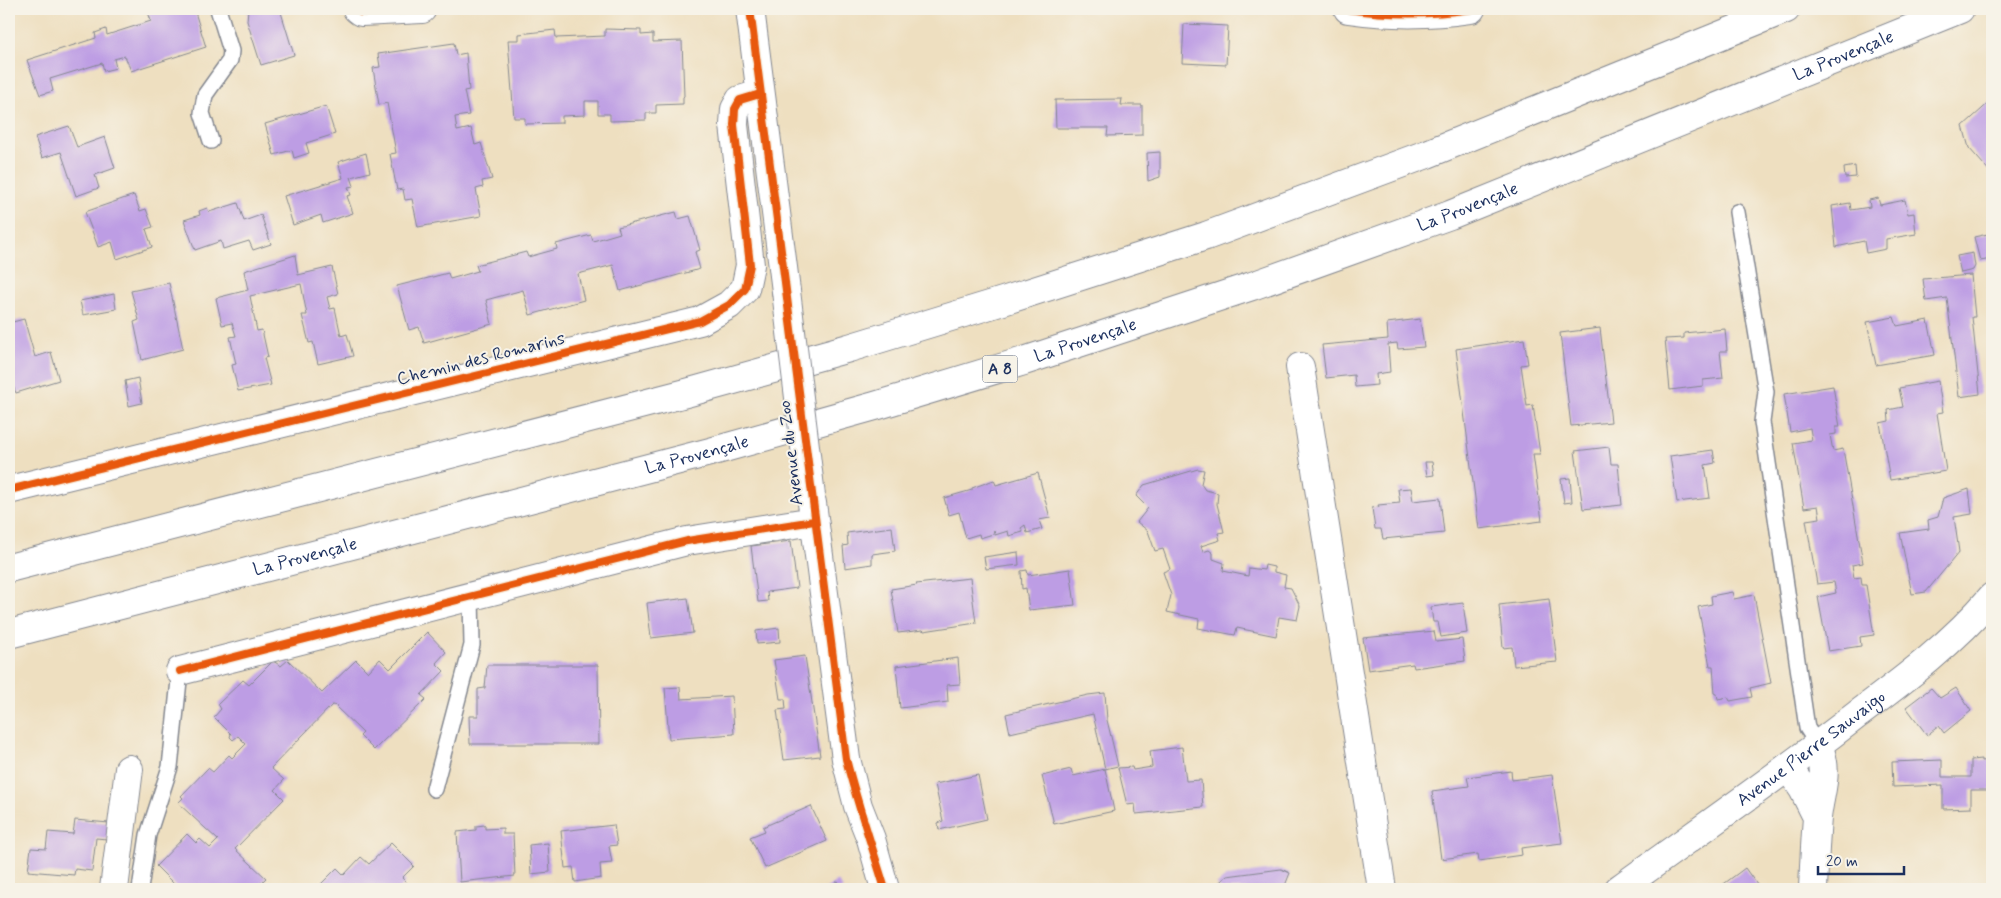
<svg xmlns="http://www.w3.org/2000/svg" width="2001" height="898" font-family="Mynerve,sans-serif">
  <style>
    .building { fill: #bd9de4 }
    .lines { fill: none; stroke-linecap: round; stroke-linejoin: round }
    .lane-casing { stroke: #84878f; stroke-width: 18 }
    .street-casing { stroke: #84878f; stroke-width: 30 }
    .secondary-casing { stroke: #84878f; stroke-width: 30 }
    .highway-casing { stroke: #84878f; stroke-width: 30 }
    .lane { stroke: #fff; stroke-width: 15 }
    .street { stroke: #fff; stroke-width: 28 }
    .secondary { stroke: #fff; stroke-width: 28 }
    .highway { stroke: #fff; stroke-width: 28 }
    .street-bridge-casing { stroke: #84878f; stroke-width: 30; stroke-linecap: butt }
    .street-bridge { stroke: #fff; stroke-width: 28 }
    .cycleway-casing { stroke: #f7f3e8; stroke-width: 11 }
    .cycleway { stroke: #e8590c; stroke-width: 8 }
    .labels { text-anchor: middle; dominant-baseline: central; stroke-width: 4; stroke-linejoin: round; paint-order: stroke }
    .shield { fill: #f7f3e8; stroke: #5d6a87; stroke-width: 1 }
    .shield-label { font-size: 16px; font-weight: bold; fill: #1b2f5e }
    .street-label { font-size: 18px; fill: #1b2f5e; stroke: #f7f3e8 }
  </style>
  <rect width="100%" height="100%" fill="#f7f3e8"/>
  <filter id="ink" filterUnits="userSpaceOnUse"><feTurbulence type="fractalNoise" baseFrequency=".02" numOctaves="2"/><feDisplacementMap in="SourceGraphic" scale="10" xChannelSelector="R" yChannelSelector="G"/><feConvolveMatrix kernelMatrix="1 2 1 2 8 2 1 2 1" color-interpolation-filters="sRGB"/></filter>
  <filter id="wash" filterUnits="userSpaceOnUse"><feTurbulence type="fractalNoise" baseFrequency=".0096" numOctaves="4" result="noise"/><feDisplacementMap in="SourceGraphic" scale="20" xChannelSelector="R" yChannelSelector="G"/><feGaussianBlur stdDeviation="1.12" result="paint"/><feColorMatrix in="noise" values="0 0 0 0 0 0 0 0 0 0 0 0 0 0 0 0 0 1.4 0 .05"/><feComposite in="paint" operator="in"/></filter>
  <g filter="url(#wash)">
    <rect width="100%" height="100%" fill="#eedfc0"/>
    <g id="blocks">
      <path class="building" d="M147 9H167L169 14 194 9 206 47 131 71 125 56 114 59 116 68 104 71 102 63 50 79 53 91 40 95 27 60 96 38 95 33 106 29 107 35 151 21Z
        M248 9H280L294 55 261 65 247 21Z
        M1184 24 1228 26 1226 65 1182 63Z
        M605 29 641 30V35L653 34V42L682 41 684 96 683 97V104L656 105V113H646V120L610 121V114H598V101H585V115L562 116V123L525 124V118H514L508 40H519V34L555 30 556 38 605 36Z
        M454 43 456 55 466 53 469 90 464 91 469 115 455 117 457 131 471 128 475 145 481 143 492 179 482 181 483 187 476 189 481 216 418 227 412 199 405 200 403 189 397 190 390 154 396 153 387 103 379 105 373 68 380 67 378 54Z
        M1122 99 1121 105H1142V135L1107 136 1108 128H1056L1055 100Z
        M1992 100V174L1969 148 1963 126Z
        M326 106 335 134 306 143 309 153 294 158 292 150 274 155 265 124Z
        M69 126 77 147 105 137 115 168 95 175 99 188 76 196 61 152 42 158 35 137Z
        M1160 152V177L1148 181 1147 153Z
        M366 153 370 172 351 177 354 186 348 187 351 195 347 196 353 213 323 223 321 215 293 225 284 196 343 178 338 162Z
        M1855 166 1856 177 1845 178 1844 168Z
        M134 195 140 211 146 209 153 227 146 229 152 247 117 259 112 242 98 247 85 212Z
        M1878 198 1880 205 1905 200 1908 214 1914 213 1916 234 1886 239V249L1866 253 1864 241 1836 247 1832 206 1850 203 1851 210 1870 207 1869 200Z
        M238 203 244 221 261 215 271 244 253 250 249 241 223 249 221 241 195 250 184 220 200 215 199 211 207 208 209 212Z
        M676 212 678 219 690 216 700 250 695 252 700 269 620 291 613 265 578 274 584 300 530 315 523 290 486 300 492 324 424 343 419 327 409 330 397 286 448 273 450 279 478 271 476 265 526 252 528 257 557 249 556 244 591 235 593 241 620 233 618 227Z
        M1992 233V259L1980 261 1974 237Z
        M1973 253 1975 266 1973 270 1961 273 1957 256Z
        M295 255 298 275 332 267 338 294 327 297 330 309 335 308 341 336 347 334 353 356 318 364 313 342 309 343 302 315H307L301 284 250 296 257 331 262 330 268 357 264 358 271 385 238 391 232 365 236 364 230 337 236 336 232 323 222 325 216 298 248 290 244 271Z
        M1971 275 1975 317H1972L1980 394 1959 397 1947 298 1926 301 1923 279Z
        M169 283 183 349 142 360 134 322 139 320 131 291Z
        M114 294 116 309 83 315 80 301Z
        M1894 317 1897 326 1928 320 1935 355 1876 365 1867 322Z
        M24 319 35 357 51 352 59 380 16 393 13 386 9 387V323Z
        M1420 319 1424 347 1398 349 1397 343 1388 344 1390 372 1376 374 1377 385 1355 387 1354 375 1326 378 1322 345 1388 339 1387 323Z
        M1600 328 1611 422 1571 426 1560 333Z
        M1725 329 1727 351H1720L1723 378 1703 380V386L1670 390 1665 339 1684 338V333Z
        M1524 339 1528 364 1521 365 1527 406 1533 405 1540 454H1533L1542 521 1479 529 1456 349Z
        M138 378 142 403 129 406 125 381Z
        M1938 381 1943 412 1937 413 1946 471 1890 480 1880 423 1889 421 1888 410 1903 407 1899 388Z
        M1833 386 1840 427H1836V434L1830 435 1833 451 1843 449 1863 563 1852 565 1854 578 1861 577 1862 585H1866L1874 635 1860 637 1861 646 1828 651 1818 597 1836 593 1834 582 1817 584 1806 520 1820 518 1818 506 1804 508 1793 443 1812 440 1810 428 1790 432 1784 394Z
        M1609 447 1611 464H1618L1622 505 1583 509 1575 451Z
        M1713 450 1715 463 1705 465 1710 498 1677 502 1670 456Z
        M1425 462H1432L1434 475 1427 476Z
        M1198 469 1204 470 1201 484 1205 490 1218 493 1217 504 1224 532 1218 533 1220 540 1201 546 1203 552 1209 550 1213 553V559L1224 563 1223 571 1248 576 1249 568 1264 570 1265 565 1274 567V572L1286 575 1284 587 1291 588 1300 606 1297 620 1279 617 1276 636 1237 628 1235 635 1198 628 1199 619 1167 612 1171 595 1163 572 1170 569 1163 549 1155 551 1148 531 1137 522 1148 508 1136 496 1144 485Z
        M1038 473 1050 518 1039 520 1042 529 1027 533 1025 525 1021 528 1023 532 1009 536 1008 531 995 535 994 530 993 534 980 538 979 534 966 538 959 512 949 515 944 498 972 490V488L994 480 996 485Z
        M1570 478 1572 502 1564 503 1561 479Z
        M1411 488 1413 501 1440 498 1444 533 1383 539 1381 529H1375L1372 508 1379 507 1378 505 1400 503 1398 489Z
        M1969 489 1972 514 1954 517 1959 552 1926 592 1912 594 1900 533 1929 529 1928 520 1938 517 1943 498Z
        M892 527 895 551 872 554V564L845 568 843 546 848 545 847 533Z
        M791 541 797 588 767 592 768 601 758 602 751 546Z
        M1018 552 1019 565 986 569 984 557Z
        M1070 569 1075 605 1029 610 1026 588 1022 589 1021 571 1027 570 1028 575Z
        M970 578 976 623 924 631 923 630 898 633 891 589 917 585 916 584Z
        M1732 592 1734 599 1754 595 1771 683 1750 688 1752 697 1730 701 1728 697 1718 699 1717 694H1715L1713 666H1710L1698 607 1712 604 1711 596Z
        M688 598 693 633 651 638 647 603Z
        M1549 599 1557 662 1514 666 1512 647 1503 648 1499 605Z
        M1463 603 1467 633 1441 637 1438 622H1433L1431 607Z
        M779 628 780 642 757 644 756 631Z
        M1434 631 1436 642 1462 639 1465 661 1414 668 1413 664 1368 670 1363 638Z
        M427 632 446 652 436 663 444 671 421 695 426 699 374 750 360 736 363 733 336 707 338 706 332 705 271 768 284 780 275 790 284 799 235 849 266 878 255 889H179L156 866 187 834 196 843 200 839 210 848 218 840 178 803 183 798 181 796 208 768 213 772 229 755 232 758 246 744 238 736 233 740 230 737 231 734 214 717 221 709 218 704 243 680 249 685 273 661 281 666 288 660 322 693 356 660 368 672 380 659 390 669Z
        M805 656 820 756 784 760 777 710 786 709 785 699H780L774 660Z
        M958 658 960 684 947 685 948 702 900 708 896 666Z
        M487 665H598L599 744H470L469 716H478V689L485 688Z
        M680 687 681 699 732 696 734 734 669 739 665 688Z
        M1931 688 1940 698 1956 688 1971 711 1944 733 1939 726 1927 735 1906 707Z
        M1105 693 1107 720 1118 766 1105 769 1114 811 1054 824 1042 776 1071 769 1073 776 1105 769 1093 714 1010 733 1006 714 1088 695Z
        M1182 747 1186 781 1201 780 1203 807 1136 814 1135 804 1127 805 1118 768 1132 767 1133 770 1152 767 1150 751Z
        M1981 759V761L1992 760V790H1971V808L1943 809V785L1893 787 1892 762 1942 760V777H1971V760Z
        M1511 771 1512 780 1552 775 1562 843 1521 848 1522 855 1479 861 1478 854 1441 859 1432 791 1469 786 1467 777Z
        M978 775 987 819 939 830 938 823 943 821 935 784Z
        M811 806 827 841 765 868 750 837 765 831 763 827Z
        M75 820 109 823 107 839 96 838 92 871 75 869 74 875 28 871 31 848 46 849 48 832 73 834Z
        M485 825V829L503 828V834H513L515 876 460 882 457 832 476 830V826Z
        M614 825 617 845 609 846 612 863 600 864 601 878 575 882 573 867 565 868 561 831Z
        M391 843 414 866 402 878 406 882 399 889H316L337 868 344 875 361 857 369 864Z
        M548 843 550 872 531 874 529 845Z
        M1745 868 1760 889H1717Z
        M1281 869 1290 873 1286 883 1287 889H1220L1216 885 1227 876Z
        M838 881 843 889H825Z"/>
    </g>
  </g>
  <g filter="url(#ink)">
    <use href="#blocks" fill-opacity="0" stroke="#84878f" stroke-width="1"/>
    <g class="lines">
      <g class="lane-casing">
        <path id="lane" d="M211 141 202 113 205 95 230 60 231 51 218 9
          M1737 212 1766 392 1762 422 1807 728 1818 745
          M434 789 472 645 471 597
          M140 889 148 835 170 767 180 671"/>
      </g>
      <g class="street-casing">
        <path id="street" d="M357 9 361 12 422 9
          M750 9 786 291
          M1348 9C1389 15 1430 15 1471 9
          M1300 367 1382 889
          M9 490 700 321 729 305 745 289 750 265 734 125 735 109 740 100 760 94
          M812 503 846 759 858 806 871 839 885 889
          M180 671 687 541 814 521
          M1788 767 1803 789 1817 817
          M114 889 129 769
          M1813 889C1814 866 1815 842 1817 818 1820 790 1830 773 1818 745"/>
      </g>
      <g class="secondary-casing">
        <g id="secondary">
          <path id="s1" d="M1619 889C1699 831 1780 775 1858 714 1906 678 1953 643 1992 597"/>
        </g>
      </g>
      <g class="highway-casing">
        <g id="highway">
          <path d="M9 568 690 392 849 348 1003 301 1206 236 1427 154 1786 9"/>
          <path id="s2" d="M9 634 710 452 875 406 1024 361 1252 286 1450 215 1960 9"/>
        </g>
      </g>
      <use href="#lane" class="lane"/>
      <use href="#street" class="street"/>
      <use href="#secondary" class="secondary"/>
      <use href="#highway" class="highway"/>
      <g class="street-bridge-casing">
        <path id="street-bridge" d="M786 291 811 496"/>
      </g>
      <use href="#street-bridge" class="street-bridge"/>
      <g class="cycleway-casing">
        <path id="cycleway" d="M357 9 361 12 422 9
          M750 9 846 759C857 803 872 846 885 889
          M1348 9C1389 15 1430 15 1471 9
          M9 490 700 321 729 305 745 289 750 265 734 125 735 109 740 100 760 94
          M180 671 687 541 814 521"/>
      </g>
      <use href="#cycleway" class="cycleway"/>
    </g>
  </g>
  <g class="labels">
    <rect class="shield" x="982.5" y="355.5" width="35" height="27" rx="4"/>
    <g class="shield-label">
      <text x="1000" y="369">A 8</text>
    </g>
    <g class="street-label">
      <text stroke="none"><textPath href="#s2" startOffset="1926">La Provençale</textPath></text>
      <text stroke="none"><textPath href="#s2" startOffset="1521">La Provençale</textPath></text>
      <text stroke="none"><textPath href="#s2" startOffset="1116">La Provençale</textPath></text>
      <text transform="translate(481 359) rotate(-14)">Chemin des Romarins</text>
      <text transform="translate(791 453) rotate(-97)">Avenue du Zoo</text>
      <text stroke="none"><textPath href="#s2" startOffset="711">La Provençale</textPath></text>
      <text stroke="none"><textPath href="#s2" startOffset="306">La Provençale</textPath></text>
      <text stroke="none"><textPath href="#s1" startOffset="238">Avenue Pierre Sauvaigo</textPath></text>
    </g>
  </g>
  <rect width="2001" height="898" fill="none" stroke="#f7f3e8" stroke-width="30"/>
  <path d="M1818 866v8h86v-8" fill="none" stroke="#1b2f5e" stroke-width="2.5"/>
  <text x="1826" y="866" font-size="15" fill="#1b2f5e" stroke="#f7f3e8" stroke-width="4" paint-order="stroke">20 m</text>
</svg>
